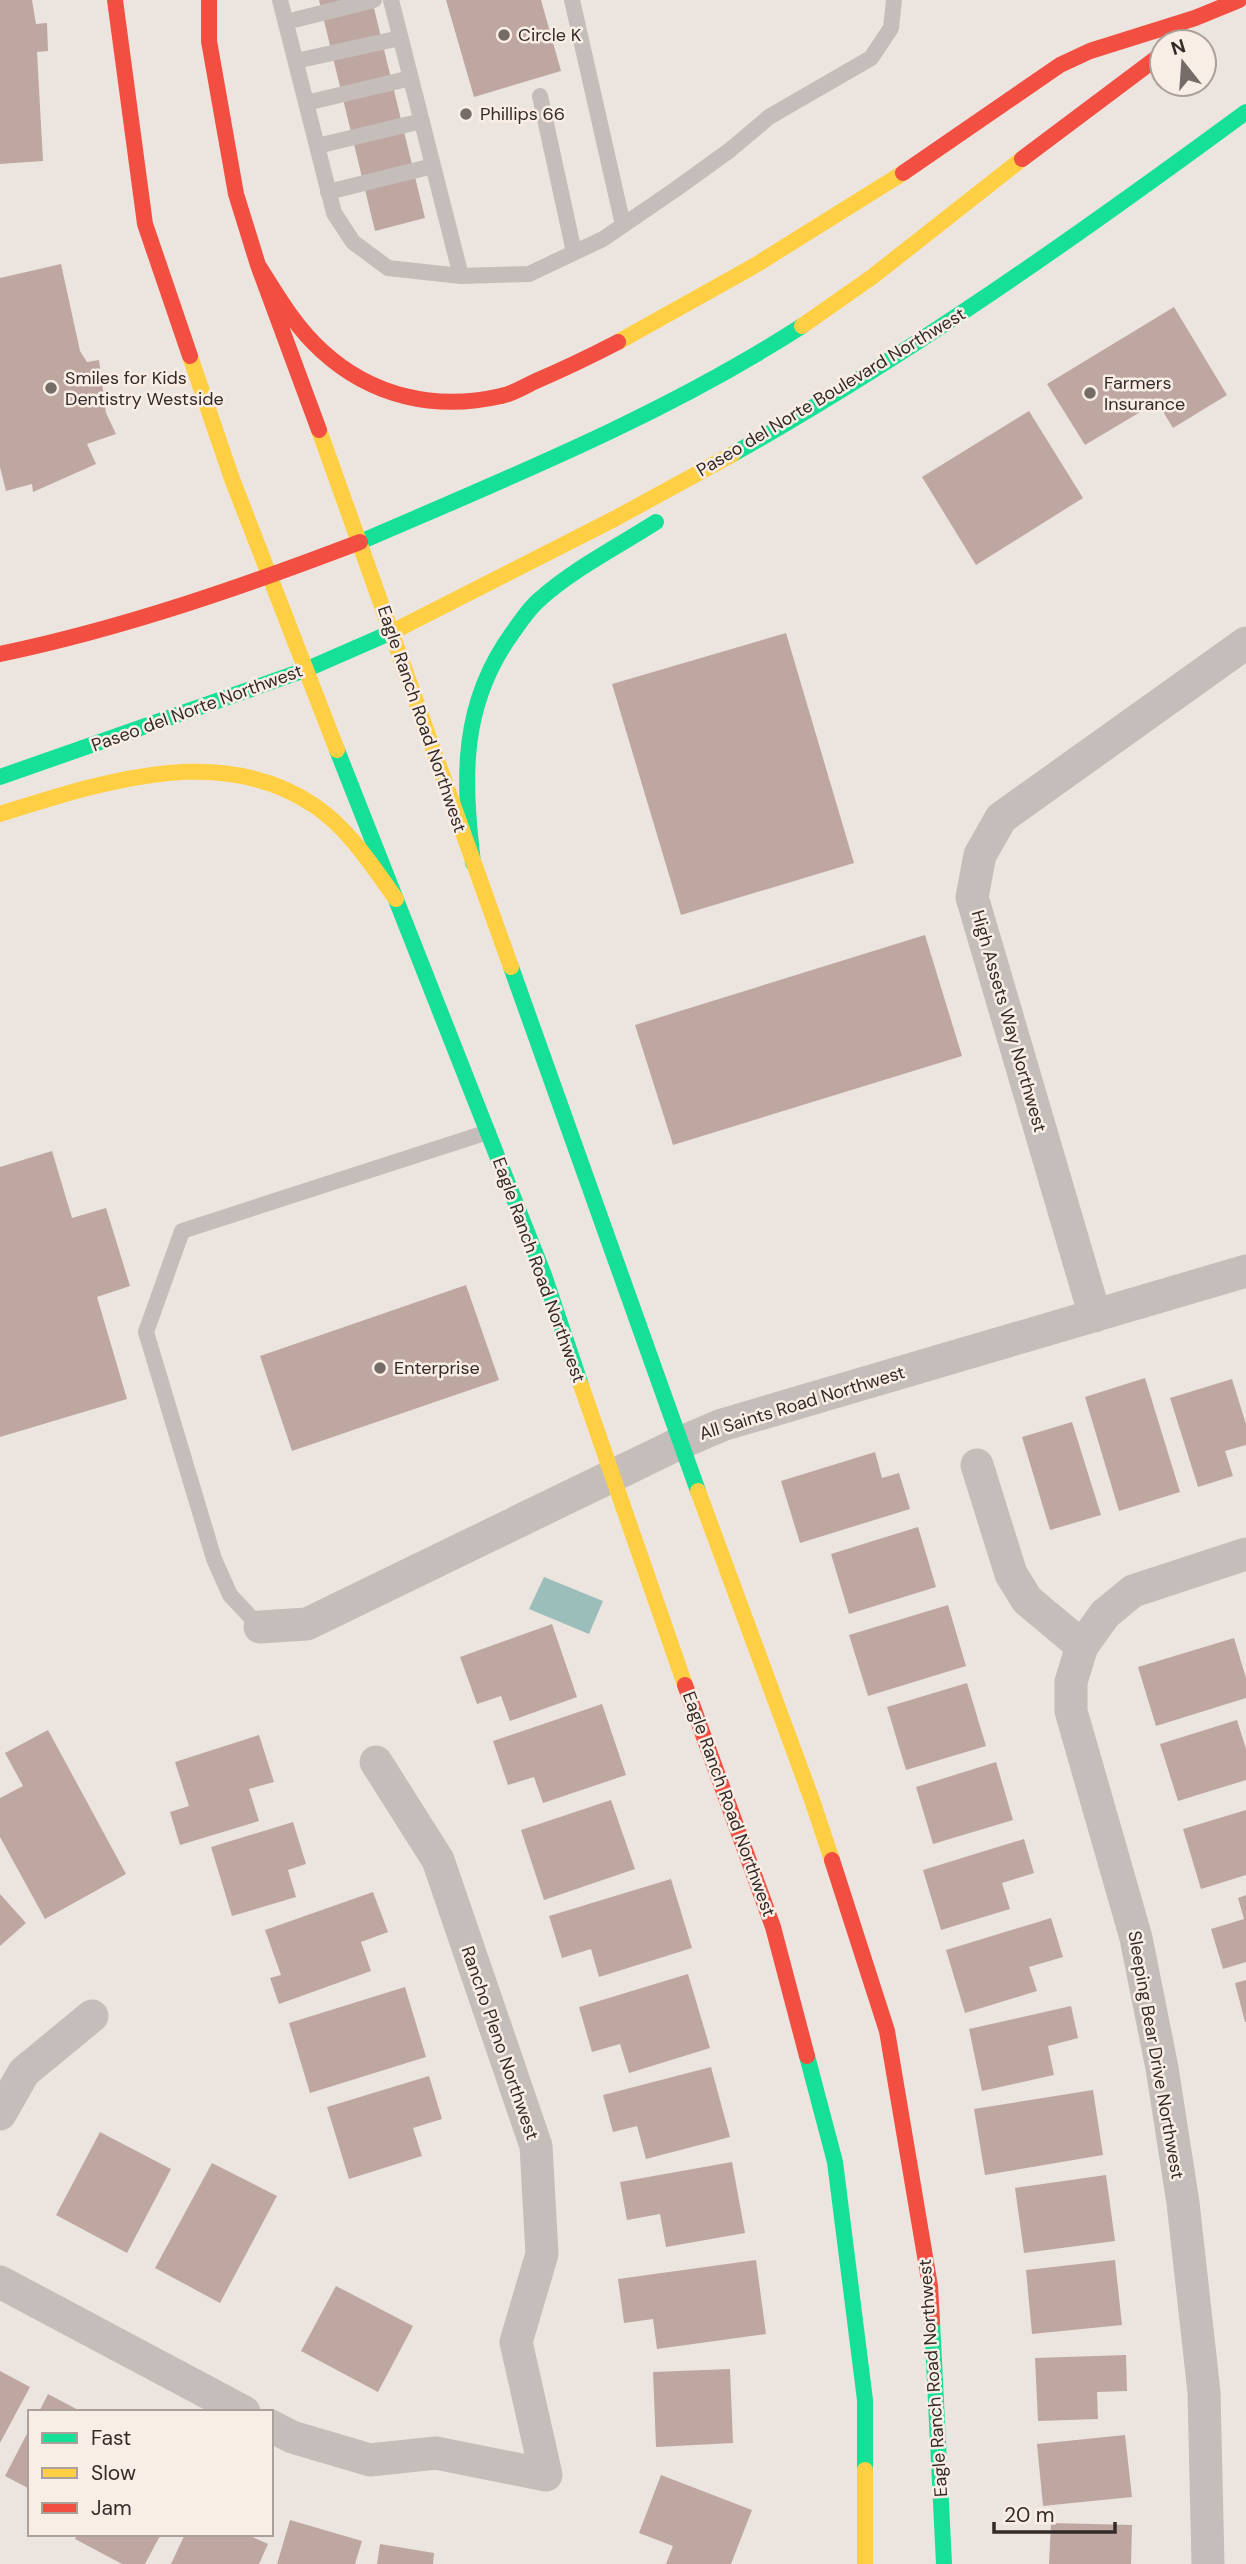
<svg xmlns="http://www.w3.org/2000/svg" width="1246" height="2564" font-family="'DM Sans',sans-serif">
  <style>
    .water { fill: #9cbeba }
    .building { fill: #bfa7a1 }
    .lines { fill: none; stroke-linecap: round; stroke-linejoin: round }
    .lane { stroke: #c5bdb9; stroke-width: 16 }
    .street { stroke: #c5bdb9; stroke-width: 33 }
    .fast { stroke: #16e098; stroke-width: 16 }
    .slow { stroke: #ffcf43; stroke-width: 16 }
    .jam { stroke: #f24e42; stroke-width: 16 }
    .poi-dot { fill: #756b67; stroke: #f9eee6; stroke-width: 2.5 }
    .labels { text-anchor: middle; dominant-baseline: central; stroke-width: 5; stroke-linejoin: round; paint-order: stroke }
    .poi-label { font-size: 18px; fill: #352a27; stroke: #f9eee6; text-anchor: start }
    .street-label { font-size: 18px; fill: #352a27; stroke: #f9eee6 }
  </style>
  <rect width="100%" height="100%" fill="#ece5df"/>
  <path class="water" d="M544 1577 603 1601 589 1634 529 1609Z"/>
  <path class="building" d="M0 0H32L36 24 47 23 48 51 37 52 43 161 0 164Z
    M319 0H372L425 218 375 231Z
    M446 0H541L561 71 474 97Z
    M61 264 80 351 87 362 99 360 106 413 116 434 87 444 96 464 33 492 32 484 6 491 0 467V278Z
    M1174 307 1227 395 1173 428 1157 402 1085 445 1047 384Z
    M1029 411 1083 498 976 565 922 477Z
    M786 633 854 863 681 915 612 684Z
    M925 935 962 1056 673 1145 635 1025Z
    M52 1151 72 1218 106 1208 130 1286 97 1297 127 1399 0 1437V1167Z
    M466 1285 499 1380 292 1451 260 1356Z
    M1145 1378 1180 1492 1119 1511 1085 1397Z
    M1232 1379 1246 1424V1445L1225 1451 1233 1476 1198 1487 1170 1398Z
    M1072 1422 1101 1515 1050 1530 1022 1437Z
    M875 1452 882 1478 899 1473 910 1509 800 1543 781 1481Z
    M918 1527 936 1587 849 1614 831 1554Z
    M948 1605 966 1666 868 1696 849 1635Z
    M552 1624 577 1697 510 1721 501 1696 477 1704 460 1657Z
    M1234 1638 1246 1678V1698L1156 1726 1138 1667Z
    M967 1683 986 1746 906 1770 887 1707Z
    M602 1704 626 1775 543 1803 534 1777 508 1785 493 1741Z
    M1237 1720 1246 1749V1780L1178 1801 1160 1744Z
    M48 1730 126 1874 45 1919 0 1837V1798L23 1786 5 1753Z
    M259 1735 274 1782 249 1789 259 1821 180 1845 170 1812 189 1806 175 1762Z
    M996 1762 1013 1820 933 1844 916 1787Z
    M611 1800 635 1869 544 1900 521 1830Z
    M1246 1810V1875L1201 1889 1183 1829Z
    M293 1822 306 1864 288 1870 296 1897 232 1916 211 1847Z
    M1024 1839 1034 1873 1002 1883 1010 1909 941 1930 923 1870Z
    M671 1879 692 1948 599 1977 591 1949 562 1958 549 1916Z
    M373 1892 388 1932 361 1942 371 1971 279 2004 270 1978 281 1975 265 1930Z
    M0 1894 26 1923 0 1946Z
    M1246 1895V1962L1223 1969 1211 1929 1244 1919 1238 1898Z
    M1051 1918 1063 1957 1029 1967 1037 1991 965 2013 946 1950Z
    M688 1974 710 2048 629 2073 620 2044 592 2052 579 2007Z
    M1246 1980V2022H1245L1235 1983Z
    M405 1987 426 2057 310 2093 289 2023Z
    M1071 2006 1078 2038 1048 2046 1054 2075 982 2091 969 2029Z
    M711 2067 730 2137 646 2159 637 2126 613 2132 603 2095Z
    M429 2076 442 2119 413 2128 422 2156 349 2179 327 2107Z
    M1093 2090 1103 2155 985 2175 974 2109Z
    M100 2132 171 2169 127 2253 56 2215Z
    M732 2162 745 2233 666 2247 660 2214 627 2220 620 2182Z
    M212 2163 277 2196 220 2303 155 2268Z
    M1106 2175 1115 2241 1024 2253 1015 2188Z
    M756 2260 766 2334 657 2349 653 2319 624 2323 618 2279Z
    M1115 2260 1122 2325 1032 2334 1026 2270Z
    M336 2286 413 2326 378 2392 301 2351Z
    M1126 2355 1127 2391 1097 2392 1098 2419 1038 2421 1035 2358Z
    M730 2369 733 2443 656 2447 653 2372Z
    M0 2371 30 2387 0 2443Z
    M48 2394 82 2412H39Z
    M30 2428V2489L5 2476Z
    M1125 2435 1132 2497 1043 2506 1037 2444Z
    M661 2475 752 2510 731 2564H666L673 2546 639 2533Z
    M290 2520 362 2541 355 2564H277Z
    M1051 2523 1132 2525 1131 2564H1049Z
    M78 2534H161L145 2564H122L75 2539Z
    M185 2534H246L268 2544 259 2564H171Z
    M380 2544 434 2553 433 2564H377Z"/>
  <g class="lines">
    <path class="lane" d="M280 0 334 213 353 242 388 268 461 276 529 274 603 239 676 189 730 150 769 117 871 58 891 28 894 0
      M391 0 461 276
      M572 0 623 225
      M286 22 374 0
      M296 61 400 38
      M540 96 574 252
      M306 103 411 78
      M317 146 422 121
      M328 192 433 166
      M260 1627 230 1595 214 1559 146 1332 182 1231 488 1132"/>
    <path class="street" d="M1095 1316 972 897 980 855 1001 818 1246 643
      M977 1465 1011 1574 1027 1600 1082 1646 1071 1682V1711L1136 1938 1162 2068 1183 2203 1204 2392 1208 2564
      M260 1627 307 1624 680 1443 722 1425 1246 1271
      M1082 1646 1105 1614 1133 1591 1246 1554
      M0 2114 24 2072 92 2016
      M0 2282 244 2412
      M271 2426 292 2437 370 2460 436 2453 546 2475 516 2342 542 2254 536 2146 438 1860 376 1762"/>
    <path class="fast" d="M733 454C912 353 1080 234 1246 112
      M360 542C510 477 664 415 802 326
      M337 750 544 1275 581 1385
      M0 777 305 670 392 632
      M473 863C463 777 460 705 513 632 521 621 529 608 540 599 575 568 617 547 656 522
      M511 967 698 1491
      M807 2056 835 2162 865 2400V2470
      M932 2321 944 2564"/>
    <path class="slow" d="M802 326 872 277 1022 159
      M618 342 754 266 903 173
      M190 356 232 479 337 750
      M319 430 511 967
      M392 632 616 518 733 454
      M0 814C100 783 220 741 315 806 349 829 373 867 396 899
      M581 1385 685 1685
      M698 1491 812 1800 832 1860
      M865 2470V2564"/>
    <path class="jam" d="M115 0 145 224 190 356
      M209 0V41L236 194 258 265 319 430
      M1022 159 1162 54
      M903 173 1060 65 1090 51 1195 18 1239 0
      M258 265C277 295 295 327 322 351 372 397 436 411 501 396 513 394 525 386 536 381 564 369 591 356 618 342
      M0 654C124 628 242 587 360 542
      M685 1685 773 1927 807 2056
      M832 1860 887 2031 930 2286 932 2321"/>
  </g>
  <g class="poi-dot">
    <circle cx="504" cy="35" r="7"/>
    <circle cx="466" cy="114" r="7"/>
    <circle cx="51" cy="388" r="7"/>
    <circle cx="1090" cy="393" r="7"/>
    <circle cx="380" cy="1368" r="7"/>
  </g>
  <g class="labels">
    <g class="poi-label">
      <text x="518" y="35">Circle K</text>
      <text x="480" y="114">Phillips 66</text>
      <text x="65" y="378">Smiles for Kids<tspan x="65" dy="21">Dentistry Westside</tspan></text>
      <text x="1104" y="383">Farmers<tspan x="1104" dy="21">Insurance</tspan></text>
      <text x="394" y="1368">Enterprise</text>
    </g>
    <g class="street-label">
      <text transform="translate(831 392) rotate(-31)">Paseo del Norte Boulevard Northwest</text>
      <text transform="translate(197 708) rotate(-20)">Paseo del Norte Northwest</text>
      <text transform="translate(422 719) rotate(71)">Eagle Ranch Road Northwest</text>
      <text transform="translate(1009 1021) rotate(74)">High Assets Way Northwest</text>
      <text transform="translate(539 1270) rotate(70)">Eagle Ranch Road Northwest</text>
      <text transform="translate(802 1403) rotate(-17)">All Saints Road Northwest</text>
      <text transform="translate(729 1804) rotate(70)">Eagle Ranch Road Northwest</text>
      <text transform="translate(500 2043) rotate(71)">Rancho Pleno Northwest</text>
      <text transform="translate(1156 2055) rotate(80)">Sleeping Bear Drive Northwest</text>
      <text transform="translate(933 2378) rotate(-94)">Eagle Ranch Road Northwest</text>
    </g>
  </g>
  <rect x="28" y="2410" width="245" height="126" fill="#f9eee6" stroke="#aba09a" stroke-width="2"/>
  <rect x="42" y="2433" width="35" height="10" fill="#16e098" stroke="#aba09a" stroke-width="2"/>
  <text x="91" y="2445" font-size="21" fill="#352a27">Fast</text>
  <rect x="42" y="2468" width="35" height="10" fill="#ffcf43" stroke="#aba09a" stroke-width="2"/>
  <text x="91" y="2480" font-size="21" fill="#352a27">Slow</text>
  <rect x="42" y="2503" width="35" height="10" fill="#f24e42" stroke="#aba09a" stroke-width="2"/>
  <text x="91" y="2515" font-size="21" fill="#352a27">Jam</text>
  <g transform="translate(1183 63) rotate(343)"><circle r="33" fill="#f9eee6" stroke="#aba09a" stroke-width="2"/>
  <path d="M0-5L12 26L0 18L-12 26Z" fill="#756b67"/>
  <text y="-10" font-size="19" font-weight="bold" text-anchor="middle" fill="#352a27">N</text>
  </g>
  <path d="M994 2522v10h121v-10" fill="none" stroke="#352a27" stroke-width="3.5"/>
  <text x="1004" y="2522" font-size="21" fill="#352a27" stroke="#f9eee6" stroke-width="5" paint-order="stroke">20 m</text>
</svg>
